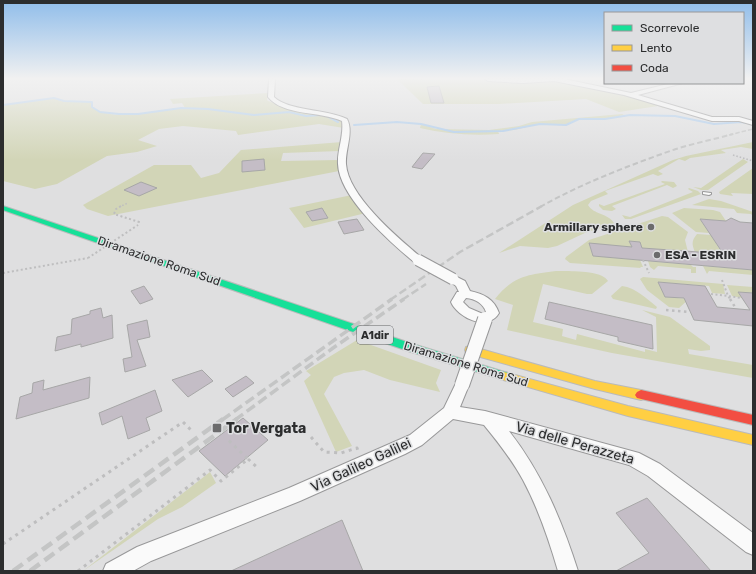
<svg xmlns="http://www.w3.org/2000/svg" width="756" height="574" font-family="Rubik,sans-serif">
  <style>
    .green { fill: #d2d5b7; fill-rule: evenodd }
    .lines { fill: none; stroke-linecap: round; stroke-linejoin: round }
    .stream { stroke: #accbec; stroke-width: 2 }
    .building { fill: #c4bdc6; stroke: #a7a7a7 }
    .lane-casing { stroke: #989899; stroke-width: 2 }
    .street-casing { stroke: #989899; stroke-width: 2 }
    .fast-casing { stroke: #bababa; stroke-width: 2 }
    .slow-casing { stroke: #bababa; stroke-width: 2 }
    .jam-casing { stroke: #bababa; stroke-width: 2 }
    .path-far3 { stroke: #bebebf; stroke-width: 1.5; stroke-dasharray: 1.5 2; stroke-linecap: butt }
    .path-far2 { stroke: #bebebf; stroke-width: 2; stroke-dasharray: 2 2.5; stroke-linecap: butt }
    .path-far1 { stroke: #bebebf; stroke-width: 2.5; stroke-dasharray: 2.5 3.5; stroke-linecap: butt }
    .path { stroke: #bebebf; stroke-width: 3; stroke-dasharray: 3 4.5; stroke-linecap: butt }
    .lane { fill: #fafafa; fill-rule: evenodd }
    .street { fill: #fafafa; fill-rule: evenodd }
    .fast { fill: #16e098; fill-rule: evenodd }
    .slow { fill: #ffcf43; fill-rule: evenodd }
    .jam { fill: #f24e42; fill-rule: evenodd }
    .rail-far4 { stroke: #c4c5c5; stroke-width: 1.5; stroke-dasharray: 4.5 2; stroke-linecap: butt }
    .rail-far3 { stroke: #c4c5c5; stroke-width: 2; stroke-dasharray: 5.5 3; stroke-linecap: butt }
    .rail-far2 { stroke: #c4c5c5; stroke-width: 2.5; stroke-dasharray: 8 3.5; stroke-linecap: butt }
    .rail-far1 { stroke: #c4c5c5; stroke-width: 3.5; stroke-dasharray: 10 4.5; stroke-linecap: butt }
    .rail { stroke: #c4c5c5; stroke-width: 4.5; stroke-dasharray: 12 6; stroke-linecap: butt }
    .street-bridge-far1-casing { stroke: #989899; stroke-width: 13; stroke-linecap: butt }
    .street-bridge-casing { stroke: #989899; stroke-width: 16; stroke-linecap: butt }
    .path-bridge { stroke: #bebebf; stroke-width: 2; stroke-dasharray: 2 2.5; stroke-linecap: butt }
    .street-bridge-far1 { stroke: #fafafa; stroke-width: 11 }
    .street-bridge { stroke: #fafafa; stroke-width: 14 }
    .poi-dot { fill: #6b6b6c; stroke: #dedfe1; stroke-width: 1.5 }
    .labels { text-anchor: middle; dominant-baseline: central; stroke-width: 3; stroke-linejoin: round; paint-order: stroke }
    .shield { fill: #dedfe1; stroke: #616264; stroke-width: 1 }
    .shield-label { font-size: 11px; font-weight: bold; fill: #2c2d2e }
    .poi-label { font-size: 12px; font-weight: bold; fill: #2c2d2e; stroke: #dedfe1; text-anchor: end }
    .street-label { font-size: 12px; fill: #2c2d2e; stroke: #dedfe1 }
    .near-poi-label { font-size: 14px; font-weight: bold; fill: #2c2d2e; stroke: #dedfe1; text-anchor: start }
    .near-street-label { font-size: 14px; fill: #2c2d2e; stroke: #dedfe1 }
  </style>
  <rect width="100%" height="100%" fill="#dfdfe0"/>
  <path class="green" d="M397 79 557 81 620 92 669 106 663 108 658 106 619 112 586 99 499 104H423Z
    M268 93 267 100 268 101 293 109 315 112 345 121 344 128 319 124 238 135 236 131 183 126 159 129 138 140 157 146 137 152 107 156 57 184 35 189 3 181V105L54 98 64 101 92 102V107C117 124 157 108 185 108L182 103 173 104 170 99Z
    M622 114 624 115 605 119H579L566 125 540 124 514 130 498 131 499 134C472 136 446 134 420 128L421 124 436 129 489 130 519 126 532 122Z
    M342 142 340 151 283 153 281 161 340 160 339 171 108 216 87 209 83 205 154 165H191L201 178 219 173 241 150Z
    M753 142V149L741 147 721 150 726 153 690 158 685 161 679 159 658 171 663 174 658 176 653 174 605 191 608 194 591 201 588 205C594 215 608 213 614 223L611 225 587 232 557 246 548 248 520 246 499 253 573 205 673 160 686 156Z
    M743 159 748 162 708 190H701L693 187 701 188Z
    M753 168V194L731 193 733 196 720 194 719 192Z
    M662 181 674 182 677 186 673 188 667 185 612 206 616 209 612 211 603 210 599 206V204L604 206 665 184 661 182Z
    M689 188 698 191 701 194 631 219H625L622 215 630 217 693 192 688 189Z
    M352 195 366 213 304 228 289 208ZM322 208 328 218 312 221 307 212Z
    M709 199 721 201 753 212V216L751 214 737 213 734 209 692 205Z
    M684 208 713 210 720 212 726 221 700 219 709 233 696 232 672 213Z
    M662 216 668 217 688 232 685 240 688 252 642 248 640 242 629 241 632 247 589 244 593 256 640 260 643 267H640L641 268 570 263 565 259 566 257 589 240Z
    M697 234 711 235 720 250 734 251 739 259 701 256 699 252H695C692 245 691 241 697 234Z
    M648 261 691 265 693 267H696V273H691V269L658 266 654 270 650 267Z
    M703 266 753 270V275L709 271 707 274Z
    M556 271C567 271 603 270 608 281L592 294H587L543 284 533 322 563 329 562 336 576 340 577 334 645 352V349L657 352 656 317 642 310 670 317 710 346V350L701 351 688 349 689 354 753 365V378L612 353 507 330 513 305 495 299C514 275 528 275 556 271Z
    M643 277 723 284 725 294 712 293 709 286 658 282 665 297 689 299 679 308 669 307 647 290 640 279Z
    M727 285 753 287V293L739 292 742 298 732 296Z
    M622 286C636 288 646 298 657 307L656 309 613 299 611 296Z
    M357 340 441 370 436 383 440 392 390 380 364 370 344 373 334 377 324 394 352 446 336 452 304 381 311 375 306 371Z
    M210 472 216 483 182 507 158 519 83 571Z"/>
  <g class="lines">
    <path class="stream" d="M3 105 54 98 64 101 92 102V107L100 112 119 114H138L181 108 208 109 254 115 289 112 306 116 321 115
      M327 116 338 122
      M354 125 397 122 421 124 454 132 503 131 540 124 566 125 579 119H605L630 115 675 116 714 124 741 122 753 124"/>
  </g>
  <path class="building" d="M439 86 444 103H431L427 87Z
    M423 153 435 154 422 169 412 167Z
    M264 159 265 170 242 172V161Z
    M141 182 157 188 139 196 124 190Z
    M322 208 328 218 312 221 306 212Z
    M731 218 740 222 753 223V270L593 256 589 243 632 247 629 241 640 242 642 248 699 252 701 256 726 258 700 219 726 221Z
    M357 219 364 230 344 234 338 222Z
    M658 282 705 286 717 307 750 310 738 292 753 293V326L694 320 684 298 665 297Z
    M144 286 153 299 140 304 131 291Z
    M549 302 652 325 653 349 618 341V337L545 319Z
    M101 308 103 318 112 315 113 338 81 347V344L55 351 57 337 71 334 72 319 90 314V311Z
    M147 320 150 337 137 340 146 366 125 372 123 359 132 357 127 325Z
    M202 370 213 381 188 397 172 380Z
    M246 376 254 383 233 397 225 389Z
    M90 377 89 398 16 419 20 397 32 393 33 383 44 380 43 390Z
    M155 390 162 411 146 418 150 430 128 439 122 416 102 425 99 413Z
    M243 418 268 440 225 476 199 451Z
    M647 498 711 571H616L649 553 616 513Z
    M342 520 363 571H231Z"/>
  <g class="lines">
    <g class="lane-casing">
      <path id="lane" d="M703 192 711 193V194L709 195 703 194Z"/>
    </g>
    <g class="street-casing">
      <path id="street" d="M269 79H275L274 97C288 111 327 109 347 119 354 132 345 150 346 164 348 196 398 238 422 258L424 260 422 262H414C390 242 339 197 338 164 337 150 344 136 342 121 320 111 283 116 268 97Z
        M485 79H564L631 93 672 83H683L638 95 712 117H739L753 121V125L739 121H712L624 95 554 81 523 83 488 81Z
        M453 275 465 281 470 291C484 294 494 299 499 313 488 332 458 318 451 302L457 292H459L456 286 447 279 449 276ZM466 298C475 299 483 303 486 312L483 314 469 308 463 302Z
        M462 379 467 381 469 385 460 407 485 411 639 453 660 464 753 533V555L746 552 648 476 629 465 509 431C542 473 562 521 578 571H558C549 540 538 508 523 480 512 460 498 442 484 425L453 419 422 445 405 454 300 501 151 561 133 571H103L106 564 137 547 289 488 410 435 444 408 457 381Z"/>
    </g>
    <g class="fast-casing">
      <path id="fast" d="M3 206 416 345 508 373 510 376 508 379 504 380 408 351 3 210Z"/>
    </g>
    <g class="slow-casing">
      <path id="slow" d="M470 346 595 381 641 390 645 392 647 395 645 398 641 400 595 389 466 353 465 350 466 347Z
        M504 372 628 406 753 435V445L628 416 500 379 498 376 500 373Z"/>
    </g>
    <g class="jam-casing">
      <path id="jam" d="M641 390 753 415V425L637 398 635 395 637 392Z"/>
    </g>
    <path class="path-far3" d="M733 155 753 161
      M119 207 128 203"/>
    <path class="path-far2" d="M121 206 116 209 114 214 139 222 138 225
      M643 260 649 273
      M3 273 88 258
      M722 280 728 296 741 298
      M711 294 728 296 731 300"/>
    <path class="path-far1" d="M730 299 735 307
      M666 310 689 312"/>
    <path class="path" d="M311 437 324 452 341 453 357 448 358 451
      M248 459 258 468
      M3 544 183 422 191 430
      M78 571 210 470 221 481 248 459 227 439"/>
    <use href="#lane" class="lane"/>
    <use href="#street" class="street"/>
    <use href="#fast" class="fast"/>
    <use href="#slow" class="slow"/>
    <use href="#jam" class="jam"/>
    <path class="rail-far4" d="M729 135 753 129"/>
    <path class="rail-far3" d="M540 207C581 184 625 167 670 151 690 144 712 140 733 134"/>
    <path class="rail-far2" d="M390 300 460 252 542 206
      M402 300 426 284"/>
    <path class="rail-far1" d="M222 420 392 299
      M235 420 333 348 404 299"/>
    <path class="rail" d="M13 571 223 419
      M30 571 237 419"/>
    <g class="street-bridge-far1-casing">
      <path id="street-bridge-far1" d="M418 260 453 279"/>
    </g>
    <g class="street-bridge-casing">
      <path id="street-bridge" d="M462 385 485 319"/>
    </g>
    <path class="path-bridge" d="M88 258 138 225"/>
    <use href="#street-bridge-far1" class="street-bridge-far1"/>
    <use href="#street-bridge" class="street-bridge"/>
  </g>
  <linearGradient id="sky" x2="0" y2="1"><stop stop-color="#90bdea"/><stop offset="0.49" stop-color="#f1f1f1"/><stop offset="1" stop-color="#f1f1f1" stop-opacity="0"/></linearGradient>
  <rect width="756" height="160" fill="url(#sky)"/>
  <g class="poi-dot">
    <circle cx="651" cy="227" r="4"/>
    <circle cx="657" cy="255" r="4"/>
    <rect x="212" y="423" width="10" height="10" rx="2"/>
  </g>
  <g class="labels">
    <rect class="shield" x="357" y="326" width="36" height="18" rx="3"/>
    <g class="shield-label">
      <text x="375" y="335">A1dir</text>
    </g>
    <g class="poi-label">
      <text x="643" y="227">Armillary sphere</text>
      <text x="665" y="255" text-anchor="start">ESA - ESRIN</text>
    </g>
    <g class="street-label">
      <text transform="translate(159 261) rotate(19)">Diramazione Roma Sud</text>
      <text transform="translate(466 364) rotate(17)">Diramazione Roma Sud</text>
    </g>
    <g class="near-poi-label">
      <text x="226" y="428">Tor Vergata</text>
    </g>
    <g class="near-street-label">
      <text transform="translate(575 443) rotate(16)">Via delle Perazzeta</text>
      <text transform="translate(361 465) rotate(-25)">Via Galileo Galilei</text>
    </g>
  </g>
  <rect width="756" height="574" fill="none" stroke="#2c2d2e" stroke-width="8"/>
  <rect x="604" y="12" width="140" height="72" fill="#dedfe1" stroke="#979899"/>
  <rect x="612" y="25" width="20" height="6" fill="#16e098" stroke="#979899"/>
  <text x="640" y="32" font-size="12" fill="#2c2d2e">Scorrevole</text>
  <rect x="612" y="45" width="20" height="6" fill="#ffcf43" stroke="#979899"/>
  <text x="640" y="52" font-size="12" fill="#2c2d2e">Lento</text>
  <rect x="612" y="65" width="20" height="6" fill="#f24e42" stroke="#979899"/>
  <text x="640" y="72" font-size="12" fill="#2c2d2e">Coda</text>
</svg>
